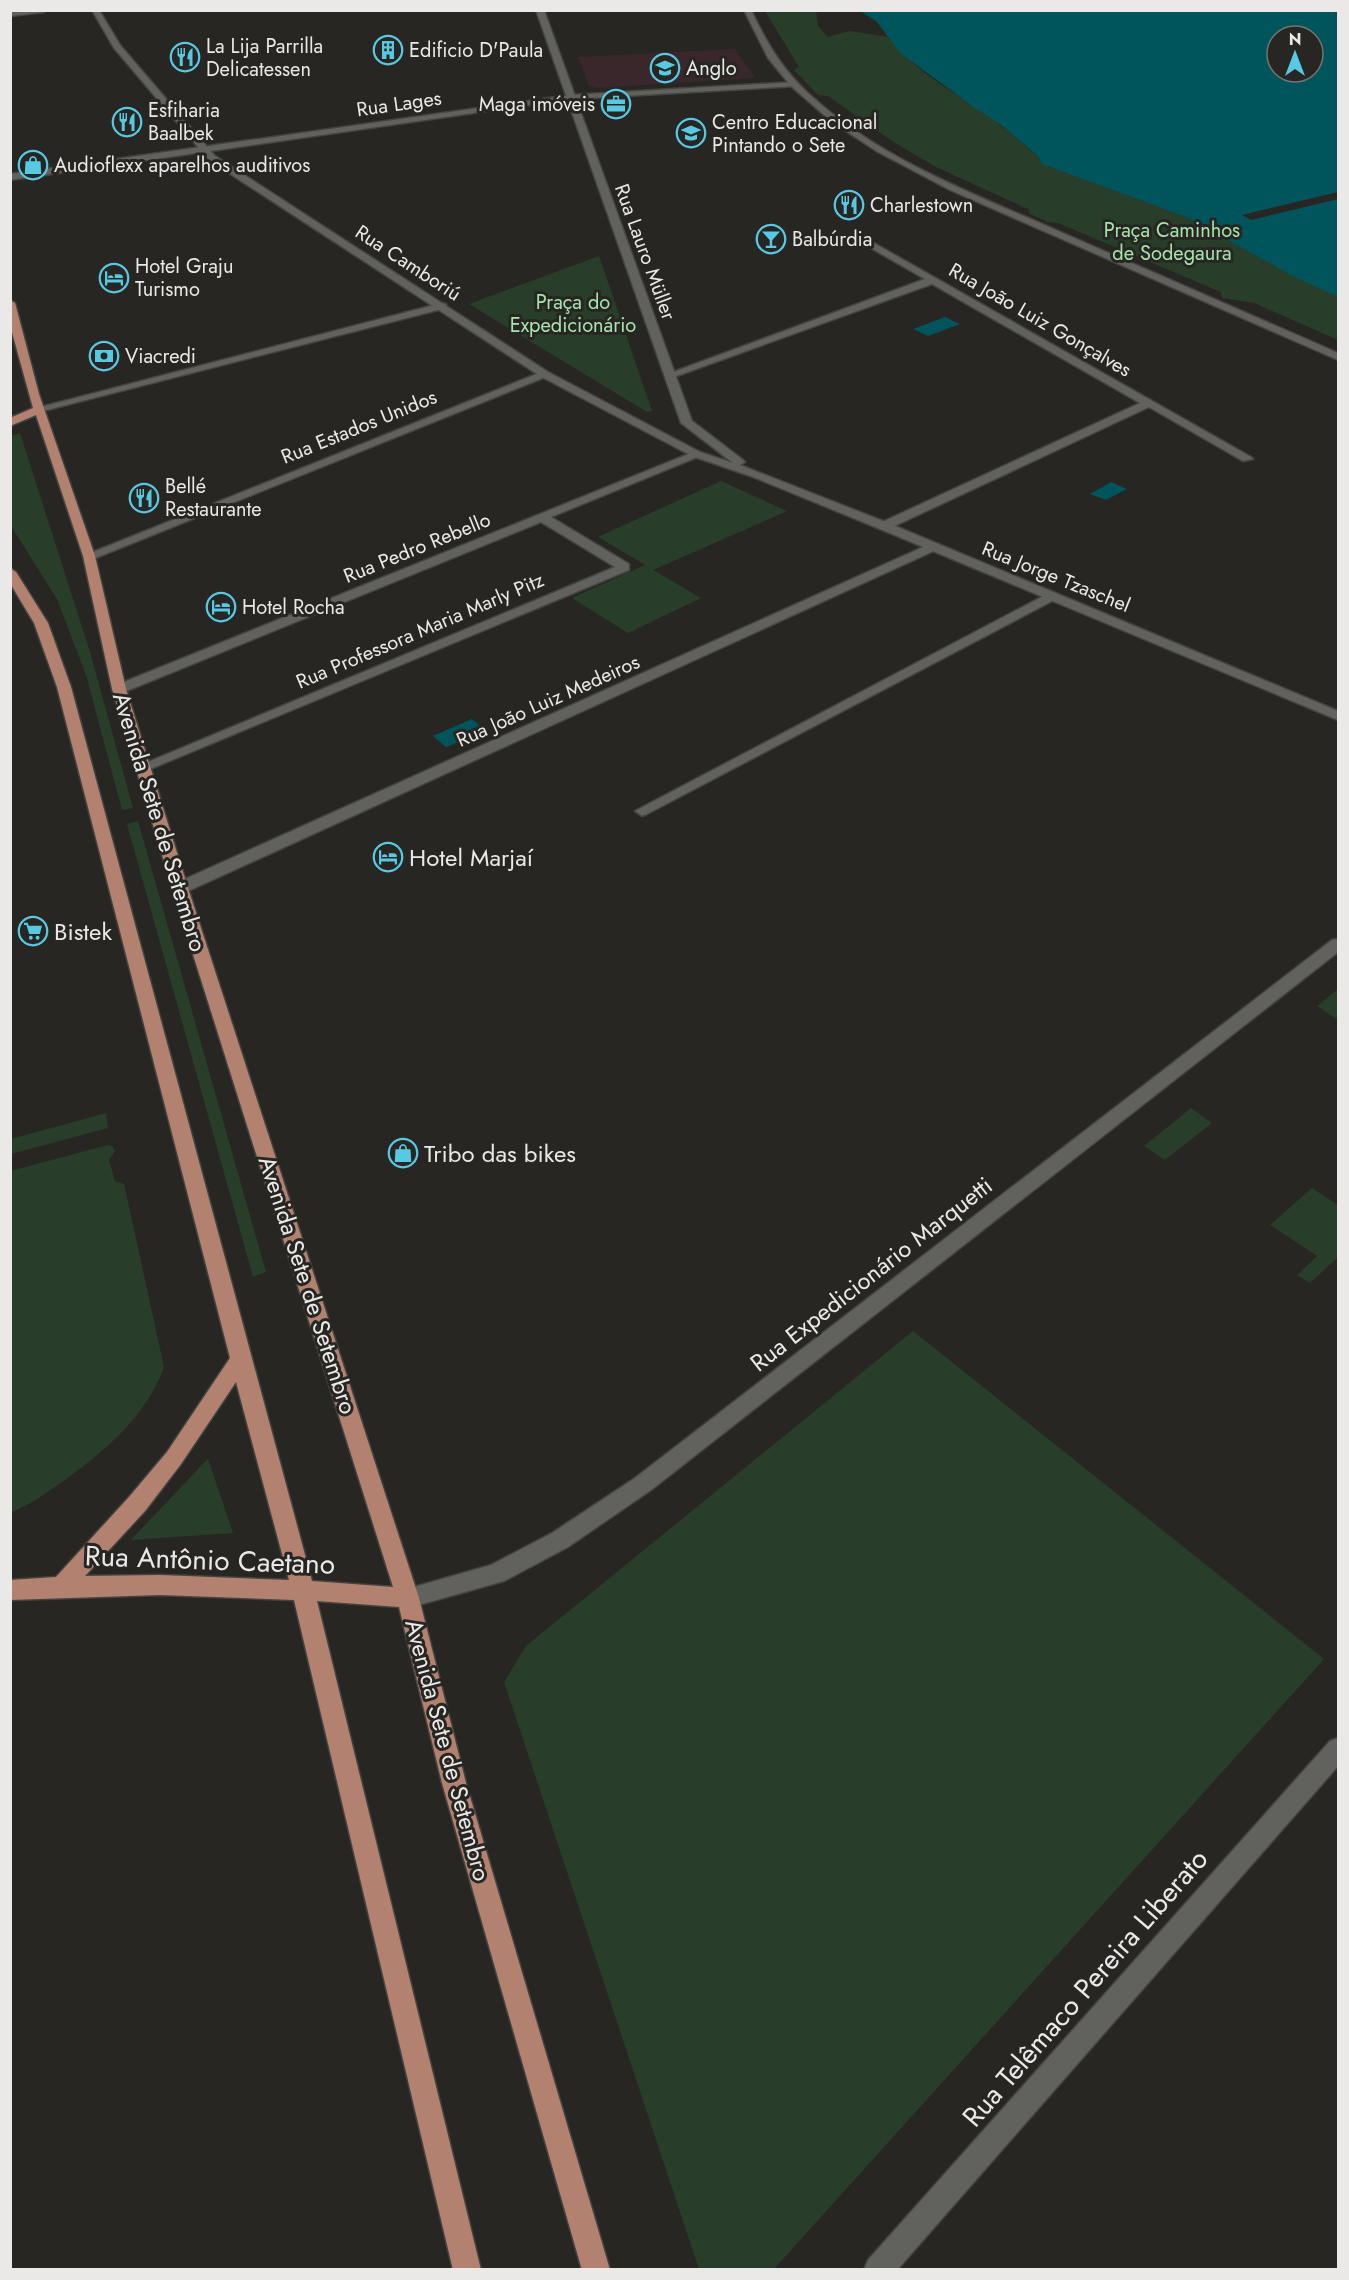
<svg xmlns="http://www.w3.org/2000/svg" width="1349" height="2280" font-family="Jost,sans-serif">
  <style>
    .education { fill: #3a272c }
    .green { fill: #283e2a }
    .water { fill: #00555d; fill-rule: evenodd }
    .pier { fill: #272623 }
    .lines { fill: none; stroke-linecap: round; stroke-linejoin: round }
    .street-casing { stroke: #444341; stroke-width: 3 }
    .secondary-casing { stroke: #444341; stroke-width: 3 }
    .primary-casing { stroke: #444341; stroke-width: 3 }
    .street { fill: #61615d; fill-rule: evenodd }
    .secondary { fill: #61615d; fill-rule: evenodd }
    .primary { fill: #b28170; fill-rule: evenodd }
    .labels { text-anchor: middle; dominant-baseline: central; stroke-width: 6; stroke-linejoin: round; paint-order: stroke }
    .far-poi-label { font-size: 20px; fill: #eae9e7; stroke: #272623; text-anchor: start }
    .far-street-label { font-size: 20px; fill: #eae9e7; stroke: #272623 }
    .far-park-label { font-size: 20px; fill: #a6e5ac; stroke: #272623 }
    .street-label { font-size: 24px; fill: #eae9e7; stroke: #272623 }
    .poi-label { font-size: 24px; fill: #eae9e7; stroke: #272623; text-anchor: start }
    .near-street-label { font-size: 28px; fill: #eae9e7; stroke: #272623 }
  </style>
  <rect width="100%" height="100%" fill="#272623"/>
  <path class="education" d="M735 49 755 78 597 88 589 86 578 57Z"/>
  <path class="green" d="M765 11H816L818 26 828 37 850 31 888 37C917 74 962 97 999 124 1013 134 1025 147 1039 157L1043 164 1186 217 1277 267 1338 296V340L1254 303 1222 298 1221 292 1058 223 1048 222 1030 214 1028 209 936 167 895 143 828 96 818 95 794 70 799 67Z
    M599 256 652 411 647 412 469 304Z
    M20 433 90 652 133 808 122 810 86 675 57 599 11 526V436Z
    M721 481 787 511 653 570 701 598 628 633 572 598 645 565 598 537Z
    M138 821 266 1272 253 1277 127 824Z
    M1338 989V1020L1317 1006Z
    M1191 1108 1212 1123 1165 1160 1144 1146Z
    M106 1113 108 1128 11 1154V1139Z
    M107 1145 112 1146 115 1151 109 1160 115 1181 124 1184 164 1367C146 1417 104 1452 62 1482 44 1494 31 1505 11 1512V1171Z
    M1312 1188 1338 1205V1257L1310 1283 1297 1275 1317 1256 1270 1225Z
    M913 1331 1324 1659 774 2269H699L504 1682 526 1646Z
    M208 1459 233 1533 131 1540 200 1467Z"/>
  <path class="water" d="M860 11H1338V297L1291 275 1186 217 1042 164 1039 157 1001 125 972 106 900 53 877 22ZM1277 36H1313V72H1277Z
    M945 317 960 324 928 336 913 329Z
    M1111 482 1127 489 1106 500 1090 494Z
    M472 719 486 731 446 747 433 736Z"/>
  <path class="pier" d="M1338 192V199L1251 220 1242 215Z"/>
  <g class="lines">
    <g class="street-casing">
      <path id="street" d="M47 10 44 12 10 16V12Z
        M795 82 798 86 571 99 10 180V174L571 95Z
        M872 242 1251 457 1253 459 1243 461 1149 407 888 529H880V523L1140 403 932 284 674 377 665 375 925 279 869 247V243Z
        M442 303 446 304V308L39 412 33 409Z
        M544 371 549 374 548 376 93 559 89 560 83 556Z
        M696 451 702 454 700 456 551 517 629 564V570L148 770 143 771 136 767 615 567 541 522 124 692H114V686Z
        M932 543 936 544V550L186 892 180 893 172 888 174 884Z
        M1051 592 1057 596 1056 599 647 814 642 816 635 811Z
        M1338 939V952L651 1490 568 1547 504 1581 408 1608 400 1605 397 1598 400 1591 491 1565 552 1533 635 1478 1332 940Z
        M1338 1738V1766L897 2270H864L868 2260 1330 1741Z"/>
    </g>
    <g class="secondary-casing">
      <path id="secondary" d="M92 10H99L120 45 215 156 548 372 700 452 733 463 681 423 536 10H544L692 421 743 460 745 462 740 465 888 523 1338 711V720L880 529 753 477 692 456 540 376 209 160 114 48Z
        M744 10H751C768 46 786 75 817 101 885 161 974 194 1056 230 1150 271 1244 312 1338 353V360L950 190 878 152 832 122 791 86 768 58Z"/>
    </g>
    <g class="primary-casing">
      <path id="primary" d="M10 300 15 303 39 394 95 556 126 689 188 888 419 1598 466 1783 610 2270H582L442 1783 399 1607 317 1601 481 2270H453L294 1600 160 1595 10 1600V1580L56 1577 129 1497 167 1452 230 1358 57 687 34 623 10 583V568L16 572 48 623 71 687 312 1581 393 1587 172 888 112 689 83 556 36 415 10 426V418L33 408 10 325ZM236 1382 289 1580 160 1575 85 1576 145 1511 181 1464Z"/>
    </g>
    <use href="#street" class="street"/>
    <use href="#secondary" class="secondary"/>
    <use href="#primary" class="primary"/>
  </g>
  <defs>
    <g id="building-ring" transform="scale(1.5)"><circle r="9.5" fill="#272623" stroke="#58c9e3" stroke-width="1.5"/><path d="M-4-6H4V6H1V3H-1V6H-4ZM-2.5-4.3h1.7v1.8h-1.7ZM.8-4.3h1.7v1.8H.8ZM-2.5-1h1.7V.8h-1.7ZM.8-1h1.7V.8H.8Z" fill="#58c9e3"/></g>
    <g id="restaurant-ring" transform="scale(1.5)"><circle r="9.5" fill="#272623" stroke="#58c9e3" stroke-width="1.5"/><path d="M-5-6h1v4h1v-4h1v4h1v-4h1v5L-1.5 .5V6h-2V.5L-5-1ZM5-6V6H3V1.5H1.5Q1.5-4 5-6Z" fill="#58c9e3"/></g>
    <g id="school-ring" transform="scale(1.5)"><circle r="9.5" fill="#272623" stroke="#58c9e3" stroke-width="1.5"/><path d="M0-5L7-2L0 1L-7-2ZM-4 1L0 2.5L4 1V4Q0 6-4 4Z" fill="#58c9e3"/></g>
    <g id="office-ring" transform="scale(1.5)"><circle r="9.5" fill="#272623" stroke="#58c9e3" stroke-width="1.5"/><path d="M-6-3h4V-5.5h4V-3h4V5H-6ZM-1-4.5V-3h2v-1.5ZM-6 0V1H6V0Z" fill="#58c9e3"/></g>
    <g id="shop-ring" transform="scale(1.5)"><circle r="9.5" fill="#272623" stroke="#58c9e3" stroke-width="1.5"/><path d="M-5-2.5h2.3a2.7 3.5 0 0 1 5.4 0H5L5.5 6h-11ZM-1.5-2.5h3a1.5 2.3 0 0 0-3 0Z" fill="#58c9e3"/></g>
    <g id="bar-ring" transform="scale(1.5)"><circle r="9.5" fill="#272623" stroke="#58c9e3" stroke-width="1.5"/><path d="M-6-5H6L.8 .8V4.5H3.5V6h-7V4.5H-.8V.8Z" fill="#58c9e3"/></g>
    <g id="hotel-ring" transform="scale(1.5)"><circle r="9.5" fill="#272623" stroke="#58c9e3" stroke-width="1.5"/><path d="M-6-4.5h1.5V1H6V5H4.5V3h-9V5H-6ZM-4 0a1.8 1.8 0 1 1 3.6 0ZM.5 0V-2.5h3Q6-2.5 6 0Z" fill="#58c9e3"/></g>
    <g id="bank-ring" transform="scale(1.5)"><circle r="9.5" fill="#272623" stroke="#58c9e3" stroke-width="1.5"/><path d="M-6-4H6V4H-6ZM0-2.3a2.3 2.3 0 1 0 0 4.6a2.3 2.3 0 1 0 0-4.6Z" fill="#58c9e3"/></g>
    <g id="supermarket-ring" transform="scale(1.5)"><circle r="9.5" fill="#272623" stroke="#58c9e3" stroke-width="1.5"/><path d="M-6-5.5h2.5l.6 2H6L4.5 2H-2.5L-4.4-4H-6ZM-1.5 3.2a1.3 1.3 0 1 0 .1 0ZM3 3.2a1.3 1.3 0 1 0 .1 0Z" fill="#58c9e3"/></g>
  </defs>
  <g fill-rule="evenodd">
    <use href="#building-ring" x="388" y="50"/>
    <use href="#restaurant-ring" x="185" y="57"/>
    <use href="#school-ring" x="665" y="68"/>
    <use href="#office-ring" x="616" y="104"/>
    <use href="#restaurant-ring" x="127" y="122"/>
    <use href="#school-ring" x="691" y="133"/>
    <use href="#shop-ring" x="33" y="165"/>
    <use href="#restaurant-ring" x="849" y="205"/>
    <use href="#bar-ring" x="771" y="239"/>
    <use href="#hotel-ring" x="114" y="278"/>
    <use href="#bank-ring" x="104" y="356"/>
    <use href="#restaurant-ring" x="144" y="498"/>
    <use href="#hotel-ring" x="221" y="607"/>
    <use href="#hotel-ring" x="388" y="857"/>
    <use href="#supermarket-ring" x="33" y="931"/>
    <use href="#shop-ring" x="403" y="1153"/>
  </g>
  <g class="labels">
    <g class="far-poi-label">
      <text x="206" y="46">La Lija Parrilla<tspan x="206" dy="23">Delicatessen</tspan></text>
      <text x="409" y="50">Edificio D'Paula</text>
      <text x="686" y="68">Anglo</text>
      <text x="595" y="104" text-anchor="end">Maga imóveis</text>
      <text x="148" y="110">Esfiharia<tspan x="148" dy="23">Baalbek</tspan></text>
      <text x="712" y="122">Centro Educacional<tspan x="712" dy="23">Pintando o Sete</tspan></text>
      <text x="54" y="165">Audioflexx aparelhos auditivos</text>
      <text x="870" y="205">Charlestown</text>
      <text x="792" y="239">Balbúrdia</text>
      <text x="135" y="266">Hotel Graju<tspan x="135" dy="23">Turismo</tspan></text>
      <text x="125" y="356">Viacredi</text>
      <text x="165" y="486">Bellé<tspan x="165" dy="23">Restaurante</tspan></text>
      <text x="242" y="607">Hotel Rocha</text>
    </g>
    <g class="far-street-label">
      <text transform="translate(399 104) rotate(-8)">Rua Lages</text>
      <text transform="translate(645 252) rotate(70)">Rua Lauro Müller</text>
      <text transform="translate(408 263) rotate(33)">Rua Camboriú</text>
      <text transform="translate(1040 320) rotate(30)">Rua João Luiz Gonçalves</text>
      <text transform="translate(359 427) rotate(-22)">Rua Estados Unidos</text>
      <text transform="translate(417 548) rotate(-22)">Rua Pedro Rebello</text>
      <text transform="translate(1056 577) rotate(22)">Rua Jorge Tzaschel</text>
      <text transform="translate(420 631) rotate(-23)">Rua Professora Maria Marly Pitz</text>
      <text transform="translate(548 701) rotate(-24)">Rua João Luiz Medeiros</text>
    </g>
    <g class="far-park-label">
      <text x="1172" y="230">Praça Caminhos<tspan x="1172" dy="23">de Sodegaura</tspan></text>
      <text x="573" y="302">Praça do<tspan x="573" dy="23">Expedicionário</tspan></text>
    </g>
    <g class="street-label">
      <text transform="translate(160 822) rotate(73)">Avenida Sete de Setembro</text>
      <text transform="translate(871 1274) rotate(-38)">Rua Expedicionário Marquetti</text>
      <text transform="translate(308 1285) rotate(72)">Avenida Sete de Setembro</text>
      <text transform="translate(448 1750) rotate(75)">Avenida Sete de Setembro</text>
    </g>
    <g class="poi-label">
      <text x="409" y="857">Hotel Marjaí</text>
      <text x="54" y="931">Bistek</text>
      <text x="424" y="1153">Tribo das bikes</text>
    </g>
    <g class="near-street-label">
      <text transform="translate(210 1560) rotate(2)">Rua Antônio Caetano</text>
      <text transform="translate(1085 1988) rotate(-49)">Rua Telêmaco Pereira Liberato</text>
    </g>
  </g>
  <rect width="1349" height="2280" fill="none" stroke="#eae9e7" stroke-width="24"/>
  <g transform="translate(1295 54)"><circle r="28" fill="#272623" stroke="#757471" stroke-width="1.5"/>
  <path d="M0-4.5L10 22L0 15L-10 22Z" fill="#58c9e3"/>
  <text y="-9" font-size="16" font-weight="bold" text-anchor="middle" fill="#eae9e7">N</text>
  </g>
</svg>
